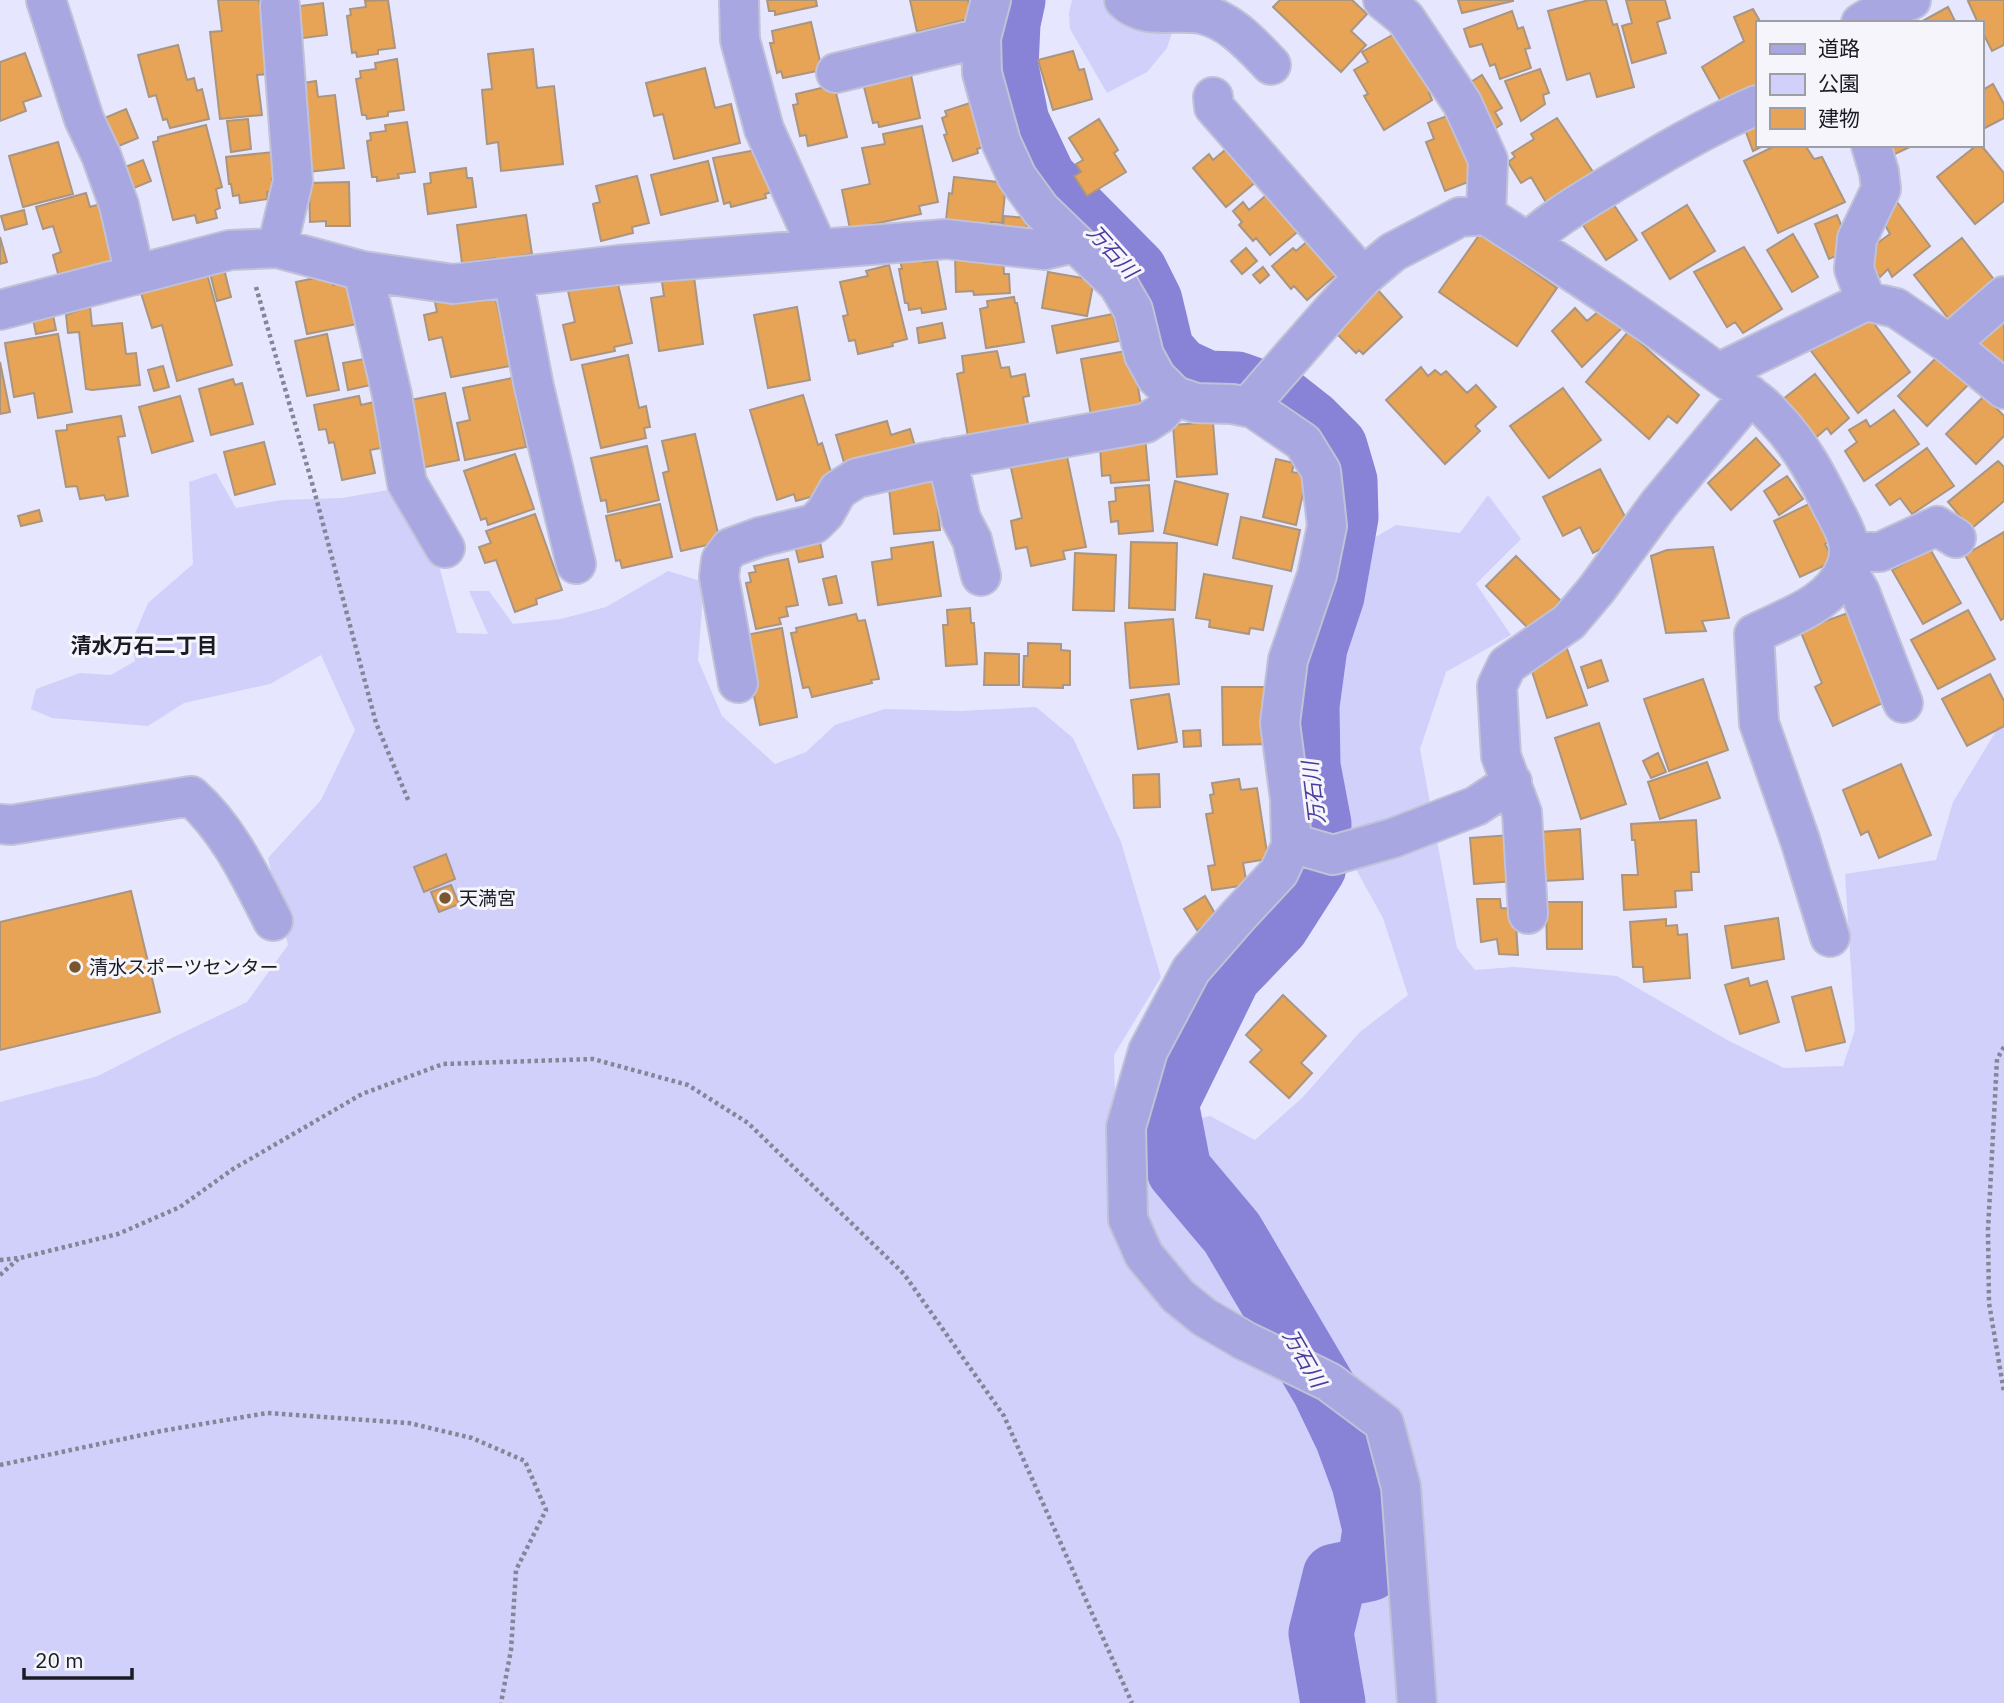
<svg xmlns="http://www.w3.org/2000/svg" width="2004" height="1703" font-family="'IBM Plex Sans','Noto Sans JP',sans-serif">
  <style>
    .green { fill: #d0d0fa }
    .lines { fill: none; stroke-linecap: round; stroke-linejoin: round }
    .river { stroke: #8883d7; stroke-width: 65 }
    .building { fill: #e7a356; stroke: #aa9580; stroke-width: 2 }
    .minor-casing { stroke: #c1c1d7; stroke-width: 42 }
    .path { stroke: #858597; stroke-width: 4.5; stroke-dasharray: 3.5 3.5; stroke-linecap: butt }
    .minor { stroke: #a8a7e1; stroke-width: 38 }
    .poi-dot { fill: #79562e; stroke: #f5f5fb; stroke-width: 2.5 }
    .labels { text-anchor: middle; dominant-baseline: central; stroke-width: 6; stroke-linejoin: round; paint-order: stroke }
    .poi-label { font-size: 19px; fill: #1b1b26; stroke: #f5f5fb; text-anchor: start }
    .water-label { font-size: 21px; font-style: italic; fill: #4a3b9e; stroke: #f5f5fb }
    .neighbourhood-label { font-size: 21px; font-weight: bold; fill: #1b1b26; stroke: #f5f5fb }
  </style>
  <rect width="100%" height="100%" fill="#e6e6fe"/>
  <path class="green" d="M1072 0H1228L1176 20 1167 48 1147 72 1107 93 1070 29 1069 13Z
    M216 473 236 508 282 500 342 498 394 489 433 543 457 633 488 634 469 591H489L513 624 561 619 606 607 668 571 704 582 698 660 722 716 775 764 806 752 835 725 885 709 961 711 1036 707 1073 738 1121 842 1161 977 1114 1055 1116 1139 1210 1116 1255 1140 1303 1097 1360 1032 1408 995 1383 918 1337 835 1318 754 1324 642 1349 553 1396 525 1460 533 1488 495 1521 539 1476 584 1511 635 1446 672 1420 749 1457 948 1475 970 1514 967 1617 976 1729 1041 1784 1068 1843 1066 1855 1030 1845 874 1936 860 1953 802 2004 718V1703H0V1102L98 1076 172 1038 247 1002 288 945 268 858 321 800 355 730 321 655 270 684 184 703 148 726 52 718 31 709 36 689 80 673 111 675 135 661 132 641 148 603 193 564 189 482Z"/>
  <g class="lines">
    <path class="river" d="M1013 0 1008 23 1006 67 1017 122 1044 179 1135 271 1150 301 1162 351 1179 370 1207 383 1237 384 1282 400 1310 422 1335 447 1345 481 1346 517 1332 596 1315 647 1307 706 1308 766 1319 824 1314 867 1277 925 1229 975 1166 1103 1179 1170 1232 1233 1324 1389 1347 1437 1364 1483 1375 1529 1369 1569 1335 1576 1321 1633 1333 1703"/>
  </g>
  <path class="building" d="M218 0H259L268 74 257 75 262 115 220 119 210 32 222 31Z
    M388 0 395 48 378 50V54L357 57 356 52 352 53 347 16 351 15 350 9 366 7 365 1Z
    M767 0H816L817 6 775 15V11H769Z
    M910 0H968L972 18 917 32Z
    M1280 0H1352L1367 14 1351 31 1366 45 1341 72 1273 7Z
    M1458 0H1513V1L1462 13Z
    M1589 0H1606L1613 25 1617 24 1634 87 1597 97 1590 73 1567 80 1548 11Z
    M1626 0H1665L1670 18 1657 22 1666 53 1632 63 1622 26 1632 23Z
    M1971 0H2004V45L1992 51 1981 29V23H1978L1968 1Z
    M323 3 327 35 296 39 292 7Z
    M1948 7 1956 23H1919Z
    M1753 9 1761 23H1757V85L1723 105 1702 67 1744 41 1734 17Z
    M1512 11 1518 29 1523 27 1530 48 1525 49 1531 68 1500 79 1495 64 1490 66 1482 44 1470 47 1464 29Z
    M811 22 822 70 783 78 781 71 777 73 770 43H774L772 31Z
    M1394 34 1407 56 1412 53 1434 90 1429 93 1432 100 1384 130 1364 96 1368 94 1354 70 1368 62 1362 52Z
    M178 45 187 80 194 78 197 91 202 89 209 119 170 128 167 119 163 120 156 95 149 97 138 55Z
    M533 49 537 88 554 86 563 164 501 171 498 142 487 144 482 90 492 89 488 54Z
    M1073 51 1079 70 1084 69 1092 99 1053 110 1038 60Z
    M25 53 41 96 23 102 26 111 0 121V62Z
    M397 59 404 110 388 112V116L367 119 366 115H362L356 79 361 78 360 71 376 69 375 63Z
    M705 68 715 108 731 104 740 143 674 159 663 114 654 116 646 83Z
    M1540 69 1549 93 1543 95 1545 104 1521 121 1505 81Z
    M900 72 901 78 911 75 920 118 879 127 878 122 873 123 864 87 870 85 868 78Z
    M1482 75 1502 108 1495 112 1502 124 1490 132 1463 87Z
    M316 81 318 97 335 95 344 168 308 172 297 84Z
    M1993 84 2004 104V118L1981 130V91Z
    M834 85 847 137 808 146 806 135 800 136 793 105 798 104 796 94Z
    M973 102 987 146 977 149 978 153 953 161 944 135 947 134 942 118 947 116 945 111Z
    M126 109 138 138 114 148 102 119Z
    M1447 116 1453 132 1456 130 1476 179 1445 191 1426 142 1434 139 1428 123Z
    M1557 118 1595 175 1547 204 1531 177 1521 183 1508 162 1515 157 1512 153 1534 139 1531 134Z
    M248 119 251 149 231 152 227 121Z
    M1099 119 1118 150 1114 153 1126 172 1087 196 1074 176 1081 172 1076 164 1083 160 1069 138Z
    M1757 119V145H1765L1753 151 1743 124Z
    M407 122 415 172 398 174 399 178 377 181V177H372L367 141 371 140 370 133 386 131 385 125Z
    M206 125 222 187 216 189 220 208 215 210 217 218 197 223 195 215 173 220 153 142 158 141V137Z
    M922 126 938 202 919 206 921 214 850 229 842 190 870 184 862 148 885 144 883 134Z
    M58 142 73 194 23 207 9 156Z
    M1777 145H1805L1814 159 1822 157 1845 202 1778 233 1744 161Z
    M1889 145H1914L1893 155Z
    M1977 145H1981L2004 173V201L1975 224 1937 177Z
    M1230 146 1258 180 1226 207 1193 168 1209 154 1213 160Z
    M762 149 772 192 765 194 766 198 731 207 730 202 724 204 713 158Z
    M274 152 277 179H272L273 191 267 192 268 199 240 203 239 195 233 196 231 184H229L226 157Z
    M143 160 151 181 134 188 125 167Z
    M708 161 718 201 661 215 651 175Z
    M466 168 467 178H472L476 207 428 214 424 184 431 183 430 173Z
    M637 176 649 223 632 227 633 233 601 241 593 204 600 202 596 186Z
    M954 177 1006 183 1002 223 991 222 990 226 946 220 949 193 952 194Z
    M349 182 350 226H326V221L310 222 309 183Z
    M1270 192 1301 229 1270 255 1256 238 1253 241 1239 225 1242 222 1233 211 1243 202 1249 210Z
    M86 193 90 207 107 202 117 262 59 277 53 255 61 252 53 226 43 229 36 207Z
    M1897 202 1930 246 1892 277 1888 269 1880 277 1862 254 1890 234 1878 212Z
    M1614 205 1637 240 1606 260 1583 225Z
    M1687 205 1715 251 1670 279 1642 233Z
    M24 210 27 224 5 230 1 216Z
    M526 215 532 254 518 256 519 262 497 265 495 258 462 263 457 225Z
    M1837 215 1851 249 1829 259 1815 224Z
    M1004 216 1028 218 1026 230 1003 228Z
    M1480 234 1557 288 1517 346 1439 292Z
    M1793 234 1818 277 1792 292 1767 250Z
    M0 237 7 262 0 264Z
    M1962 238 1999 286 1952 323 1914 275Z
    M1309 240 1337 274 1307 300 1294 286 1291 289 1272 266 1293 248 1296 251Z
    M1744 247 1782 309 1743 333 1735 322 1727 327 1694 272Z
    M1246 248 1257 261 1242 274 1231 261Z
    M955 255 1003 256 1004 274H1009L1010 293 974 295 973 291 956 292Z
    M923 256 924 262 937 260 946 309 922 313 921 308 909 310 908 303H905L899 269H902L900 260Z
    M889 265 907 339 892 343 893 346 858 354 855 340 849 341 843 316 848 315 840 282 868 276 866 271Z
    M1263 267 1269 275 1260 283 1253 275Z
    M224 269 231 297 217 301 210 273Z
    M1048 272 1094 280 1087 316 1042 308Z
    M207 274 232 365 177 381 162 325 152 328 141 293Z
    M330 275 333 285 348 282 357 324 307 334 296 282Z
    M694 277 703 344 659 351 651 298 664 296 662 282Z
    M617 280 632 343 614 347 615 351 571 360 563 325 575 322 568 291Z
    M1377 289 1402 317 1363 354 1359 350 1356 353 1336 333Z
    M494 290 510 366 451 377 442 337 429 340 424 315 437 312 435 302Z
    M1014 297 1015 303H1017L1024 342 986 348 980 309 988 307 987 301Z
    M90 306 92 326 122 323 126 354 136 353 140 385 92 390 86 389 79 332 68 333 66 315Z
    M1605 306 1623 327 1582 367 1552 331 1575 308 1587 321Z
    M797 307 810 380 768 388 754 315Z
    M52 310 56 330 36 334 32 314Z
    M1864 310 1910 372 1858 413 1811 351Z
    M2004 313V378L1973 334Z
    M1113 314 1119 341 1057 353 1052 326Z
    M942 323 945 338 919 343 917 328Z
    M1628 332 1699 395 1677 423 1668 416 1649 439 1586 382Z
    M58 334 72 412 38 418 34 393 14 397 5 343Z
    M327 334 339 390 307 396 295 341Z
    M1132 350 1142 412 1092 421 1081 359Z
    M997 351 1001 368 1009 367 1011 377 1025 374 1029 396 1023 397 1029 429 969 442 957 374 964 372 962 356Z
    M1940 354 1970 383 1927 426 1898 396Z
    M628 355 639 408 646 406 650 427 644 428 646 438 601 448 582 365Z
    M370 358 375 384 348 390 343 363Z
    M0 362 10 412 0 414Z
    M163 366 169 387 154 391 148 370Z
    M1421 367 1428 376 1435 370 1441 375 1446 371 1467 393 1476 385 1496 407 1475 426 1480 431 1445 464 1386 400Z
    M1815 374 1849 418 1831 434 1827 428 1813 440 1782 400Z
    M512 378 526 447 465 460 457 423 470 420 463 388Z
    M233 379 235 385 242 383 253 424 211 435 199 389Z
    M1563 388 1601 440 1549 478 1510 426Z
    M445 393 459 460 416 469 406 401Z
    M803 395 818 445 822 443 834 482 824 493 796 501 794 494 777 500 750 410Z
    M180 396 193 441 152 453 139 407Z
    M359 396 361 405 387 399 393 430 378 433 381 448 370 450 375 473 342 480 334 442 329 443 326 429 319 430 314 405Z
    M1984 396 2004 416V436L1976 464 1946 434Z
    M1894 410 1919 444 1864 481 1845 451 1857 442 1849 430 1866 420 1870 427Z
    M121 416 125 436 118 437 128 496 106 500 104 495 80 499 77 486 66 487 56 431 67 430V425Z
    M887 421 891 435 910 429 917 453 847 473 836 435Z
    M1213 422 1217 474 1177 477 1173 425Z
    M695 434 720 542 681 551 663 473 669 471 662 441Z
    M1145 436 1149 480 1111 483 1110 475 1102 476 1100 447Z
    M1756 438 1780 465 1731 510 1708 483Z
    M264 442 275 484 235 495 224 452Z
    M647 446 659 500 608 512 606 500 601 501 591 458Z
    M1065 447 1086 547 1063 551 1065 559 1031 566 1027 547 1016 549 1011 521 1022 518 1009 459Z
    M1927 448 1954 486 1912 514 1900 498 1890 505 1876 485Z
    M515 454 534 509 488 525 486 518 481 520 464 471Z
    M1276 459 1294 463 1292 472 1307 475 1296 525 1263 517Z
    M1998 461 2004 467V501L1971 529 1948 502Z
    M1600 469 1633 532 1593 553 1580 527 1563 536 1543 497Z
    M934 475 940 530 894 534 888 479Z
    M1787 476 1803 499 1779 515 1764 491Z
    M1175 481 1228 494 1217 545 1164 533Z
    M1149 485 1153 531 1119 534 1118 521 1111 522 1109 502 1116 501 1115 488Z
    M1815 501 1835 538 1825 544 1834 561 1800 577 1774 521Z
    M660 504 672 557 622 568 620 560 616 561 606 516Z
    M39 510 42 521 21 526 18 516Z
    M535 514 562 590 536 599 537 604 515 612 496 560 485 563 479 547 491 543 486 531Z
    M1241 517 1300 530 1291 571 1233 558Z
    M2004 532V618L2001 620 1965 555Z
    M819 537 823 557 799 562 795 546Z
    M933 542 941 596 878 605 872 562 892 559 891 548Z
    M1131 542 1177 543 1175 610 1129 608Z
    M1713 547 1729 618 1702 621 1706 631 1666 633 1651 556 1667 550Z
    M1930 549 1961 603 1923 624 1892 570Z
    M1075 553 1116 555 1114 611 1073 610Z
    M1516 556 1564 604 1534 634 1486 586Z
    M788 559 798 605 786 607 788 616 779 618 781 624 756 629 746 583 751 582 749 573 756 572 754 566Z
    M1204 574 1272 586 1263 630 1250 628 1249 634 1209 627 1210 620 1196 618Z
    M836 576 842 603 829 605 823 579Z
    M970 608 971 623H974L977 664 946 666 943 625H948L947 610Z
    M1968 610 1995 659 1938 689 1911 640Z
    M1848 613 1887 701 1833 726 1815 687 1822 683 1800 630Z
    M856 614 858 621 865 620 879 679 871 680 872 683 812 697 809 687 803 688 791 633 797 632 796 628Z
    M1173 619 1179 684 1130 688 1125 623Z
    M782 628 797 717 760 725 751 681 746 635Z
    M1028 643 1061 644V650L1070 651V685H1063V688L1023 687 1024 656H1028Z
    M1566 646 1587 705 1547 718 1528 659Z
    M985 653 1019 654V685H984Z
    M1601 660 1608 681 1588 688 1581 667Z
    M1990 674 2004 701V726L1967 746 1942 699Z
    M1703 679 1728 750 1669 771 1644 699Z
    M1222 687H1271L1272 744 1223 745Z
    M1169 694 1177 742 1138 749 1131 700Z
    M1599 723 1626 804 1581 819 1555 738Z
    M1200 730 1201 746 1184 747 1183 731Z
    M1658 753 1666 772 1651 778 1643 761Z
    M1707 762 1720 798 1660 819 1648 782Z
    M1901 764 1931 835 1879 858 1868 831 1861 835 1843 790Z
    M1159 774 1160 807 1134 808 1133 775Z
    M1239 779 1241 790 1257 788 1268 859 1243 863 1247 885 1212 890 1208 866 1215 865 1206 814 1213 813 1210 795 1214 794 1212 783Z
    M1696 820 1699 872H1691L1692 890 1675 891 1676 907 1624 910 1622 875H1638L1635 840H1632L1631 824Z
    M1580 829 1583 879 1543 881 1540 832Z
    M1511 835 1515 881 1474 884 1470 838Z
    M446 854 455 879 424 892 414 867Z
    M451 885 459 904 439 912 431 892Z
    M131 891 160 1012 0 1050V922Z
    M1205 896 1217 917 1197 930 1184 909Z
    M1477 899H1500L1501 908 1515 909 1518 955 1499 954 1497 939 1481 942Z
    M1546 902H1582V949H1547Z
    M1778 918 1784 959 1732 968 1725 926Z
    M1666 919V926L1677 925 1678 935 1687 934 1690 978 1644 982 1643 967H1633L1630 922Z
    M1748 978 1750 986 1767 981 1779 1022 1740 1034 1725 985Z
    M1831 987 1845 1042 1806 1051 1792 997Z
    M1283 995 1326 1036 1301 1063 1312 1073 1289 1098 1250 1062 1262 1050 1246 1035Z"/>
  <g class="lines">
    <g class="minor-casing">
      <path id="minor" d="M46 0 84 119 101 155 119 205 135 275
        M739 0 740 40 764 129 818 249
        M991 0 981 38 982 73 1001 142 1017 177 1041 210 1118 284 1133 310 1144 355 1156 377 1175 396 1196 403 1232 404 1253 408 1303 442 1321 471 1327 526 1317 575 1288 660 1280 723 1290 799 1291 846 1279 872 1239 915 1191 970 1148 1051 1126 1127 1128 1219 1144 1255 1178 1296 1204 1317 1245 1341 1329 1382 1384 1423 1401 1487 1417 1703
        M1124 0C1145 21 1175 9 1201 14 1230 20 1252 45 1271 65
        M1383 0 1405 18 1462 103 1488 160 1486 215
        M1861 23 1884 9 1911 0
        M836 73 981 38
        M1213 97 1214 107 1363 277
        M1528 242C1553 218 1582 202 1611 184 1659 155 1706 127 1757 105
        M277 248 293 181 280 6
        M363 271 392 395 407 483 445 548
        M513 278 534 387 576 564
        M1866 301 1854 269 1857 239 1881 189 1879 172 1871 145
        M0 310 230 250 277 248 363 271 453 284 618 265 946 239 1044 250 1074 243
        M1949 344 2004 296
        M1718 373 1866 301 1896 308 1949 344 2004 389
        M1253 408 1255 399 1275 376 1331 312 1363 277 1393 252 1460 217 1486 215C1564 266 1643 317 1718 373 1738 388 1760 400 1776 419 1801 445 1817 476 1833 508 1843 527 1855 545 1846 567 1832 604 1788 617 1754 634L1759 723 1800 840 1830 937
        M947 458 961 519 972 540 981 576
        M1851 552H1880L1937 526 1956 538
        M1846 569 1860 592 1903 703
        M738 683 719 577 721 560 730 548 760 537 814 524 825 513 838 490 857 478 922 463 1146 423 1161 413 1175 396
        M0 824 11 825 191 796C229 830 250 876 273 921
        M1291 846H1302L1333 855 1393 838 1476 806 1512 782
        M1528 914 1522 813 1501 756 1497 686 1507 665 1569 622 1596 590 1659 504 1750 395"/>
    </g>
    <path class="path" d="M256 287 314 490 376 723 409 802
      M2004 1047 1997 1059 1988 1230 1989 1303 2004 1392
      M0 1260 20 1258 118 1234 180 1207 233 1169 362 1094 443 1064 593 1059 688 1085 748 1123 904 1274 1004 1416 1132 1703
      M0 1275 18 1259
      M0 1465 161 1431 267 1413 409 1423 472 1438 525 1461 546 1510 516 1570 511 1650 501 1703"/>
    <use href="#minor" class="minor"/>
  </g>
  <g class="poi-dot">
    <circle cx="445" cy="898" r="7"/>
    <circle cx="75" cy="967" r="7"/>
  </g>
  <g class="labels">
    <g class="poi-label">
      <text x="459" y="898">天満宮</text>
      <text x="89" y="967">清水スポーツセンター</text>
    </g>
    <g class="water-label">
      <text transform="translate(1113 251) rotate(48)">万石川</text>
      <text transform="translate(1313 793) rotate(-97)">万石川</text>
      <text transform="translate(1305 1358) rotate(60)">万石川</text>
    </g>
    <g class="neighbourhood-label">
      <text x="144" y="645">清水万石二丁目</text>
    </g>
  </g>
  <rect x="1756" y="21" width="228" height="126" fill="#f5f5fb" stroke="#9e9ea6" stroke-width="2"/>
  <rect x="1770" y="44" width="35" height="10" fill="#a8a7e1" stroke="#9e9ea6" stroke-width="2"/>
  <text x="1818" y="56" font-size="21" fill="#1b1b26">道路</text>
  <rect x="1770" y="74" width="35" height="21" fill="#d0d0fa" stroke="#9e9ea6" stroke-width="2"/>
  <text x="1818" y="91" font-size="21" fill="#1b1b26">公園</text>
  <rect x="1770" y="108" width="35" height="21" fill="#e7a356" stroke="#9e9ea6" stroke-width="2"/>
  <text x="1818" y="126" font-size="21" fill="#1b1b26">建物</text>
  <path d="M24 1668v10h108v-10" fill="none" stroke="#1b1b26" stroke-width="3.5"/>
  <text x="35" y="1668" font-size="21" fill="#1b1b26" stroke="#f5f5fb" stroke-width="5" paint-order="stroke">20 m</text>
</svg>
